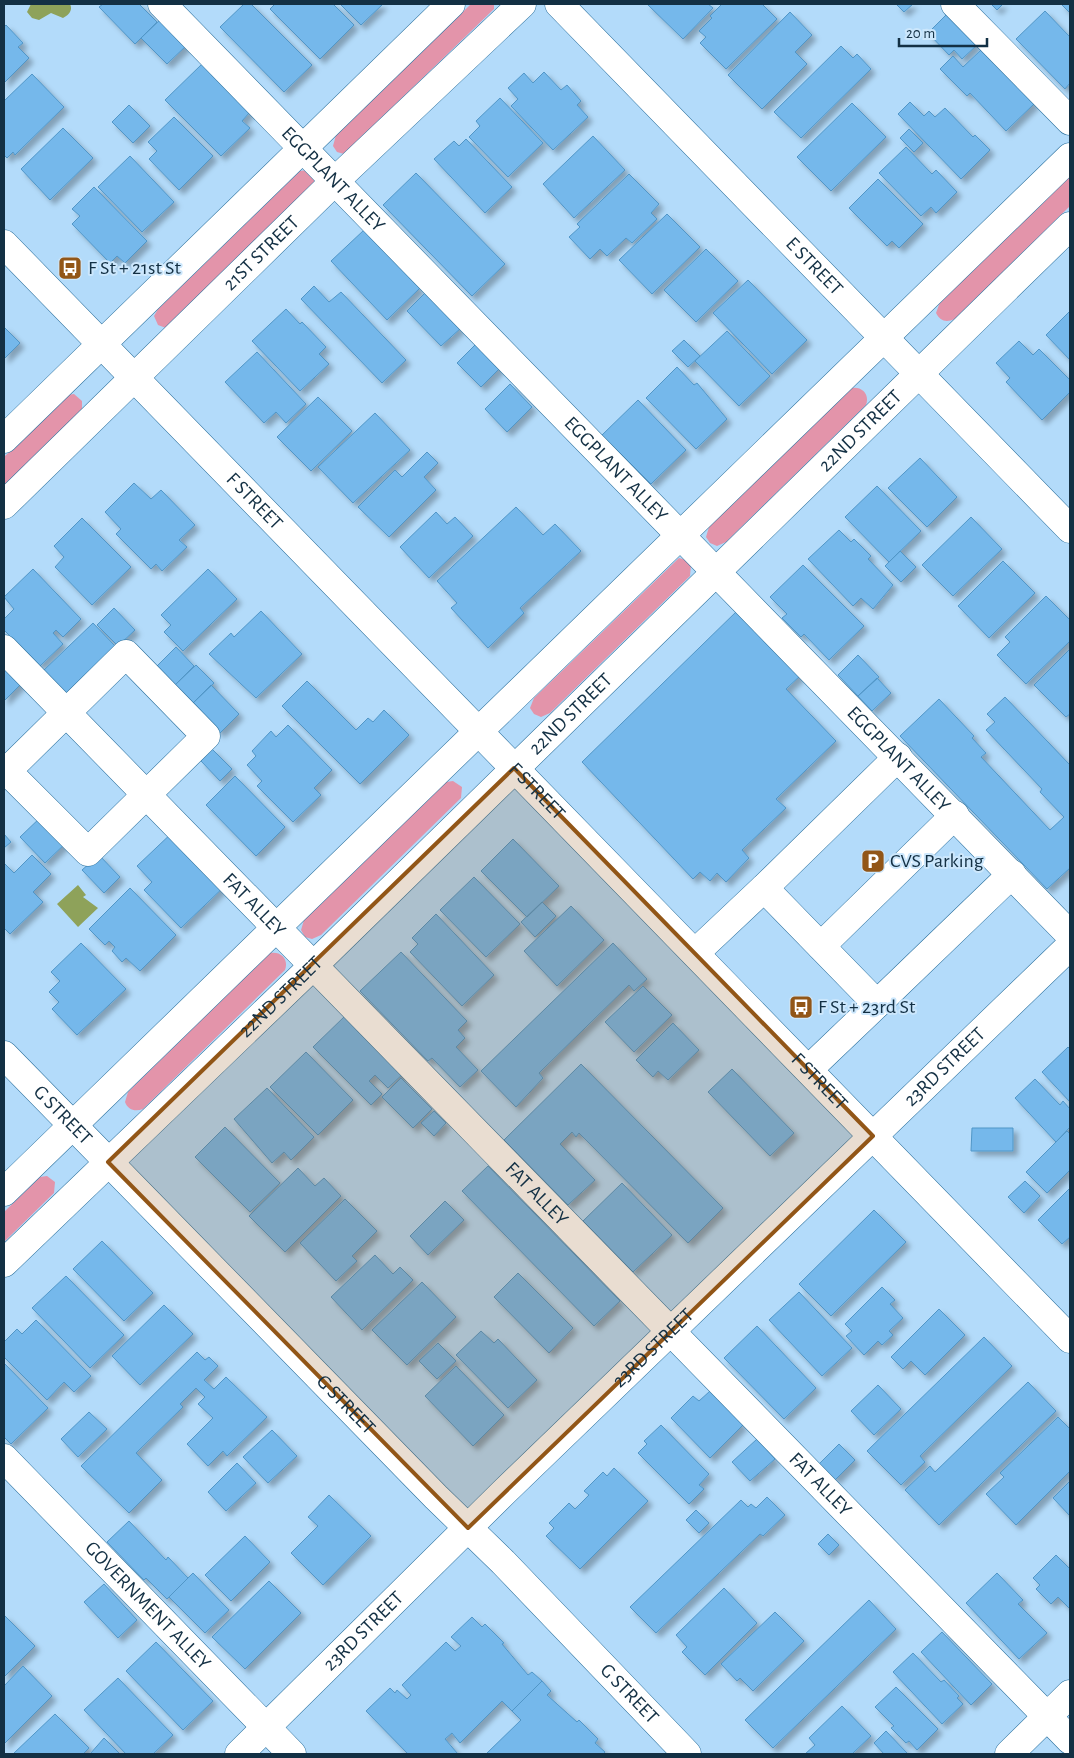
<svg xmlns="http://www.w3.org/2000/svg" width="1074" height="1758" font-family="'Alegreya Sans',sans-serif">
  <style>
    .green { fill: #e394aa }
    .water { fill: #8ea25a }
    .building { fill: #74b8eb; stroke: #5196c7; filter: url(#shadow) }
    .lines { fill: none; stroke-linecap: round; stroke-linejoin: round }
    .minor-casing { stroke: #276e9c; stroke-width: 29 }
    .minor { stroke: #fff; stroke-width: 28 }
    .marked { fill: #925617; fill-opacity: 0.2; stroke: #925617; stroke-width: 4; stroke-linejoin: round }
    .labels { text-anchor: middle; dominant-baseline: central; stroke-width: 4; stroke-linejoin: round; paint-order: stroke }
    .street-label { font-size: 20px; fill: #133044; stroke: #cce7fc }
    .poi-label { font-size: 20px; fill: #133044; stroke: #cce7fc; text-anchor: start }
  </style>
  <defs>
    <filter id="shadow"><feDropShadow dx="4.5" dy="4.5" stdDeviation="2.5" flood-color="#0004"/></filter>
  </defs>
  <rect width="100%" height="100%" fill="#b3dbfa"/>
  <path class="green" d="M471 4H494V9L344 154 337 152 333 146 336 135Z
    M307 170 316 180V183L166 328 158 325 154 316 158 309 300 171Z
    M1070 175V206L955 319C946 323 940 321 936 313L940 302Z
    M851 388C862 386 870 394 866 405L726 542 717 546 710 543 706 537 709 527Z
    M74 394 82 401V412L4 488V457L67 395Z
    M679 558 686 560 691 565 690 576 550 713 541 717 534 714 530 708 534 698Z
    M453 781 462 787 461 798 321 935 312 939 305 937 301 930 304 920 446 782Z
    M270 953C281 951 289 959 285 970L143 1109C135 1112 128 1110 125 1102L128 1092Z
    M47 1176 55 1182 54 1193 4 1242V1212L40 1177Z"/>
  <path class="water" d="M31 4H70C73 10 69 15 63 18L51 13 39 20 32 18 27 12Z
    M78 885 86 895 83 897 98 908 78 927 57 904Z"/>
  <path class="building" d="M103 4H139L157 22 135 44 99 7Z
    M244 4H251L312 65 284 92 220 27Z
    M275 4H333L354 25 320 59 270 9Z
    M340 4H383L361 25Z
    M647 4H708L713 8 683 39Z
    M722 4H762L777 19 726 69 700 43 706 37 699 31 712 18 710 16Z
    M896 4H913L904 12Z
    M991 4H1003L997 10Z
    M1061 4H1070V13Z
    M1045 11 1070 37V83L1065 89 1016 39Z
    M790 12 812 35 795 52 807 64 762 109 728 75Z
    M947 14 977 45 962 59 954 50 949 55 928 33Z
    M161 19 187 45 167 64 141 38Z
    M6 25 23 43 18 47 29 58 4 83V27Z
    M841 46 853 58 857 54 871 69 801 138 774 112Z
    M982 49 1035 103 1006 131 970 93 967 96 940 69 953 56 963 67Z
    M202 64 250 112 242 121 250 128 221 156 165 100Z
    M544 72 561 90 567 85 581 101 577 105 588 117 553 150 511 106 518 99 508 88 524 73 533 83Z
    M32 74 64 107 15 155 13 152 7 158 4 155V101Z
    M500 98 543 143 508 177 469 137 480 126 476 121Z
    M910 102 924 116 929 111 935 117 945 108 973 137 975 135 990 150 961 179 898 114Z
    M852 103 886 137 831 191 797 157Z
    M129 105 150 126 133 143 112 122Z
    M174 117 213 156 179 190 149 159 157 151 148 142Z
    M63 128 93 158 50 200 21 169Z
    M909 129 923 143 914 152 900 138Z
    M593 136 625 170 574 218 543 184Z
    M466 139 512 187 485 213 434 159 454 141 459 146Z
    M906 147 932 174 936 170 957 192 936 213 931 207 921 216 879 173Z
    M130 156 174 202 142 232 98 187Z
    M416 173 505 264 472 296 383 205Z
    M629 174 659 204 651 213 657 219 632 243 626 238 607 256 600 249 590 259 569 237 580 227 577 224Z
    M878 179 923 224 899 248 892 241 887 246 849 208Z
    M94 187 147 241 125 263 117 256 110 263 72 224 80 216 72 209Z
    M667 214 700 247 652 294 619 260Z
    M364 230 420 288 387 320 331 261Z
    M706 249 738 281 696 322 664 290Z
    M748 280 807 340 772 374 713 313Z
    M314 286 329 302 341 292 406 360 382 383 301 299Z
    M426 292 461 328 441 346 407 311Z
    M286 309 300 324 302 322 326 347 319 354 329 364 300 391 252 341Z
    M1070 311V360L1046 335Z
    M4 327 20 343 4 359Z
    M727 331 770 376 739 406 695 361Z
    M684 340 700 356 688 367 672 351Z
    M1019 341 1033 355 1039 349 1070 380V392L1042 420 1006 382 1010 378 996 363Z
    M477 343 501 367 481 387 457 363Z
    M257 352 306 404 286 423 276 412 264 423 225 382Z
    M677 367 694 385 697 383 727 419 696 449 646 398Z
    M510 384 532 407 507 432 485 409Z
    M318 397 352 431 311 471 277 437Z
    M638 400 686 450 651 484 602 435Z
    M375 413 410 450 353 503 318 467Z
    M427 452 438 463 424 477 436 490 389 537 358 507 395 470 402 477Z
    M920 458 957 497 927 527 888 488Z
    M134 483 151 499 161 490 195 525 179 540 187 547 162 571 156 564 151 569 116 534 121 529 105 512Z
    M877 486 921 531 889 562 845 517Z
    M516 507 543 535 555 524 581 551 520 608 524 613 488 648 451 608 457 603 437 581Z
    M436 512 447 524 455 517 473 536 429 578 400 547Z
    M971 517 1002 549 953 596 922 565Z
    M82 518 131 567 92 605 55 567 64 557 54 546Z
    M839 530 851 542 854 539 871 556 868 559 893 585 873 609 861 598 853 606 808 559Z
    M900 551 916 567 901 582 885 566Z
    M1003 561 1035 593 989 638 958 606Z
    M803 565 864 626 829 660 804 634 801 637 782 618 787 614 770 597Z
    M33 569 81 619 63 637 56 630 53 633 63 644 40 666 4 630V619L14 609 4 597Z
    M208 569 237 599 183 651 164 632 171 625 161 615Z
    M1046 596 1070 620V641L1026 684 997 655 1010 642 1005 637Z
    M114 608 135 630 118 646 97 625Z
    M739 609 801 675 786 689 836 741 776 799 786 808 742 850 749 858 726 882 717 873 710 881 700 872 693 879 582 762Z
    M261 611 302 654 256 698 209 654 231 633 234 637Z
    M93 623 115 646 65 694 43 671Z
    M176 647 194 666 174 686 156 667Z
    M1070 649V714L1066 717 1034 685Z
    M858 655 879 677 858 696 838 675Z
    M4 656 26 679 4 701Z
    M196 665 214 683 192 704 174 686Z
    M877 678 891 693 872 711 858 696Z
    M307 681 356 730 368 718 373 722 384 710 409 735 360 784 282 706Z
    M211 685 239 714 220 733 192 704Z
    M1005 697 1070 765V868L1047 889 900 736 939 699 974 736 972 738 986 753 981 757 1050 830 1064 817 1040 792 1042 789 986 730 995 722 987 714Z
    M288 725 332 770 314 788 321 795 293 822 257 786 262 781 247 765 256 756 252 751 271 731 276 737Z
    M212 749 232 769 220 781 201 761Z
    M235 776 285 827 256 856 206 805Z
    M43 815 68 841 45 863 20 837Z
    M176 829 228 883 181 928 144 890 152 882 137 866Z
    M4 834 11 842 4 848Z
    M513 839 559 886 527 917 481 871Z
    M32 855 51 874 33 892 43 902 10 934 4 928V863L14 873Z
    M99 855 120 877 104 893 82 870Z
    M474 877 520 924 486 957 440 910Z
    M130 888 176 935 140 971 126 958 122 962 112 951 115 947 109 941 105 945 89 929Z
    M542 902 556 916 535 937 521 922Z
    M571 906 604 940 557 986 524 951Z
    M436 914 494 975 462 1006 410 952 418 944 412 938Z
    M81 943 126 989 77 1035 52 1009 59 1002 49 992 60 981 51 972Z
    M613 943 647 979 634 991 629 985 539 1073 543 1078 516 1107 481 1071Z
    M401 952 467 1021 458 1030 465 1038 456 1047 478 1070 460 1087 432 1058 428 1061 360 991Z
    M643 986 672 1015 634 1052 605 1022Z
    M346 1015 406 1071 388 1088 375 1075 369 1081 382 1094 371 1105 313 1047Z
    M673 1023 699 1050 668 1080 658 1071 653 1077 636 1060Z
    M1068 1047 1070 1049V1102L1042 1072Z
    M306 1052 353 1100 318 1135 270 1087Z
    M581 1064 723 1208 688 1243 579 1133 576 1137 572 1132 560 1144 595 1180 568 1205 504 1140Z
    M732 1069 794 1133 770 1156 708 1092Z
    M401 1078 432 1109 413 1128 382 1097Z
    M1035 1079 1060 1105 1063 1101 1070 1109V1127L1056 1142 1015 1098Z
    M267 1088 314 1137 291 1160 284 1152 272 1163 234 1119Z
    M434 1111 446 1123 434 1136 421 1123Z
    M225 1127 280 1183 250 1212 195 1157Z
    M972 1128H1013V1151H971Z
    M1067 1131 1070 1134V1170L1047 1193 1026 1172Z
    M488 1166 620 1301 594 1326 462 1191Z
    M298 1168 315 1186 324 1178 341 1196 285 1252 249 1216Z
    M1025 1181 1040 1196 1024 1213 1008 1197Z
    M622 1183 672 1235 633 1272 583 1221Z
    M1070 1188V1237L1062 1244 1038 1220Z
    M345 1199 377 1231 352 1256 357 1261 336 1281 300 1243Z
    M445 1201 464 1220 428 1255 410 1236Z
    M874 1210 906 1242 831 1316 799 1284Z
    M102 1241 153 1293 124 1321 73 1269Z
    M375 1255 393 1274 400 1267 413 1280 362 1330 331 1297Z
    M518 1273 573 1328 549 1353 494 1297Z
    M66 1276 124 1335 90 1368 32 1308Z
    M422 1282 456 1317 407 1365 372 1330Z
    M882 1287 895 1300 890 1304 903 1318 889 1331 893 1335 882 1345 878 1341 864 1355 846 1336 852 1331 845 1324Z
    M799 1292 852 1348 822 1376 769 1320Z
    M164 1305 193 1334 140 1385 112 1356Z
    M939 1309 965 1335 925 1375 911 1361 903 1369 891 1357Z
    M36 1320 91 1376 74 1392 64 1382 47 1400 4 1357V1342L17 1329 22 1334Z
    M757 1326 816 1388 784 1419 724 1358Z
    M481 1331 494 1343 498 1339 537 1380 508 1408 456 1355Z
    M984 1337 1012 1366 920 1456 925 1462 901 1485 867 1451Z
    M438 1343 456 1361 437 1379 419 1361Z
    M197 1352 205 1360 209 1357 218 1366 204 1380 214 1389 226 1377 267 1417 227 1456 223 1451 208 1466 187 1444 213 1418 198 1404 205 1397 196 1388 180 1404 183 1407 136 1453 162 1480 129 1513 81 1466Z
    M4 1363 48 1408 11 1444 4 1437Z
    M456 1366 504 1415 473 1446 425 1396Z
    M1028 1382 1056 1411 939 1525 905 1490 930 1466 935 1472Z
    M878 1385 901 1409 874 1435 851 1411Z
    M710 1391 743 1425 710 1458 671 1418 693 1396 699 1401Z
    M89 1412 107 1429 78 1457 61 1439Z
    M1058 1417 1070 1429V1471L1016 1525 986 1494 1004 1477 1000 1473Z
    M661 1425 709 1474 699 1485 704 1489 689 1504 638 1453 647 1444 644 1441Z
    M272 1430 297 1456 268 1483 243 1457Z
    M757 1439 775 1459 750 1481 732 1462Z
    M839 1444 855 1460 835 1480 819 1464Z
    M237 1463 256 1483 226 1511 208 1492Z
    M614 1468 648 1501 580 1569 546 1536 554 1528 549 1523 569 1503 575 1509 589 1495 584 1491 603 1472 607 1476Z
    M1070 1481V1516L1053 1498Z
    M329 1495 371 1536 323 1585 291 1553 318 1526 308 1517Z
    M767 1497 785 1515 763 1536 760 1534 656 1633 630 1607 741 1500 748 1507 751 1504 756 1508Z
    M696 1510 709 1523 699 1533 686 1520Z
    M129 1521 166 1560 168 1557 188 1578 167 1599 146 1578 144 1580 107 1542Z
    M828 1534 839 1545 829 1555 818 1544Z
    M245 1536 270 1562 231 1601 205 1575Z
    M1056 1555 1070 1569V1609L1058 1597 1051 1604 1036 1589 1040 1585 1033 1578Z
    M193 1573 229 1610 205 1633 169 1597Z
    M997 1573 1023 1600 1018 1604 1047 1633 1019 1659 966 1603Z
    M269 1581 301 1613 245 1669 212 1637Z
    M104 1584 137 1620 118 1638 84 1602Z
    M724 1588 757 1623 705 1675 682 1652 687 1647 676 1635Z
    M869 1600 896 1629 773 1748 745 1720Z
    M775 1612 804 1641 753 1691 740 1678 737 1681 721 1664Z
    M4 1615 35 1646 4 1677Z
    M472 1617 482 1627 485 1624 504 1643 502 1644 528 1675 532 1672 542 1681 512 1711 502 1701 460 1743 452 1733 445 1739 458 1754H408L366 1711 390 1688 395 1693 397 1690 407 1699 411 1695 402 1685 446 1642 455 1651 461 1646 451 1637Z
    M942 1632 992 1684 971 1705 921 1652Z
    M156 1642 213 1701 183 1730 126 1671Z
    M913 1653 941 1682 944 1680 959 1696 957 1698 963 1704 942 1724 893 1672Z
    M23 1666 52 1696 4 1744V1686Z
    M118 1678 173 1735 153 1754H126L84 1710Z
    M542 1681 551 1691 547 1695 577 1722 579 1720 598 1739 595 1743 605 1752 603 1754H486L521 1720 512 1711Z
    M896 1687 938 1729 917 1750 909 1741 906 1743 891 1728 894 1726 875 1707Z
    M842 1706 871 1736 852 1754H805L815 1745 809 1738Z
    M55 1714 89 1748 83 1754H13Z
    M886 1731 907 1753 905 1754H884L874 1743Z
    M104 1738 120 1754H90Z"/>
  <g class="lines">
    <g class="minor-casing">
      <g id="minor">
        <path id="s1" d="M162 4 1070 935"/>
        <path id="s2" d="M559 4 1070 529"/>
        <path d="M955 4 1070 121"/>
        <path id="s3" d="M4 244 1070 1339"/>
        <path d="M4 439 451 4"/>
        <path id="s4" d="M4 505 335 181 522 4"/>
        <path id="s5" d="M4 649 1070 1740"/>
        <path d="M126 654 206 736 88 852 7 771Z"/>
        <path d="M898 757 764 888 877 1004 1012 874"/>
        <path d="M821 946 955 815"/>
        <path d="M695 953 764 888"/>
        <path id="s6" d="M4 1055 436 1497 503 1562 687 1754"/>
        <path d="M809 1069 877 1004"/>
        <path d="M4 1192 1070 157"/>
        <path id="s7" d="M4 1263 314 965 1070 226"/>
        <path id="s8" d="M4 1458 292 1754"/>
        <path id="s9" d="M239 1754 504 1492 1070 946"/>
        <path d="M1009 1754 1070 1694"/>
      </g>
    </g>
    <use href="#minor" class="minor"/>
  </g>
  <path class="marked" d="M514 768 873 1136 468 1528 108 1162Z"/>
  <defs>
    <g id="bus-square" transform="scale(1.25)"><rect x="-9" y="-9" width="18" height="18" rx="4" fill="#925617" stroke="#cce7fc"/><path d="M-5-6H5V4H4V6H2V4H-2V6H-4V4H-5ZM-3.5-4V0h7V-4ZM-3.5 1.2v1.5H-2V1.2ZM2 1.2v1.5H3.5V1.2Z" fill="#fff"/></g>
    <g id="parking-square" transform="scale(1.25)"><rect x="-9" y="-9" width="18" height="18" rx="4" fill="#925617" stroke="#cce7fc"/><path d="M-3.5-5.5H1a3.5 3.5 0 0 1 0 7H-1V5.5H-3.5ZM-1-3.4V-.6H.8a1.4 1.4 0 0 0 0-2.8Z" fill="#fff"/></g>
  </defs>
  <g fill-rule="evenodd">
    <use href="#bus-square" x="70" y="268"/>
    <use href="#parking-square" x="873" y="861"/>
    <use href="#bus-square" x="801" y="1007"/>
  </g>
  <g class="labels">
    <g class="street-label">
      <text stroke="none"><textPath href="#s1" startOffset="245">EGGPLANT ALLEY</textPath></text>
      <text stroke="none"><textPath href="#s4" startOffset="360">21ST STREET</textPath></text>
      <text stroke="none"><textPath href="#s2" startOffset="366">E STREET</textPath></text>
      <text stroke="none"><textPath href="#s7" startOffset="1194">22ND STREET</textPath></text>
      <text stroke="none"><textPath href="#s1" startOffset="650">EGGPLANT ALLEY</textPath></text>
      <text stroke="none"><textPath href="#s3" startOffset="359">F STREET</textPath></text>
      <text stroke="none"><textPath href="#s7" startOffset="789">22ND STREET</textPath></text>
      <text stroke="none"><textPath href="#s1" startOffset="1055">EGGPLANT ALLEY</textPath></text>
      <text stroke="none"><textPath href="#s3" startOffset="764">F STREET</textPath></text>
      <text stroke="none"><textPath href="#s5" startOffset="358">FAT ALLEY</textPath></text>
      <text stroke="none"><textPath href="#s7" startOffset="384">22ND STREET</textPath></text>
      <text stroke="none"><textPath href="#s9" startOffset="985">23RD STREET</textPath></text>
      <text stroke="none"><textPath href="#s3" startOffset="1169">F STREET</textPath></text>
      <text stroke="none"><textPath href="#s6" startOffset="84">G STREET</textPath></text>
      <text stroke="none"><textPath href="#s5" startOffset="762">FAT ALLEY</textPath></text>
      <text stroke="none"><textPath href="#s9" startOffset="580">23RD STREET</textPath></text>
      <text stroke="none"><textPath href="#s6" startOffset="489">G STREET</textPath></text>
      <text stroke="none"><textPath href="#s5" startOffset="1168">FAT ALLEY</textPath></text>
      <text stroke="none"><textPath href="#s8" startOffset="206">GOVERNMENT ALLEY</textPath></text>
      <text stroke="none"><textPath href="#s9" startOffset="175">23RD STREET</textPath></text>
      <text stroke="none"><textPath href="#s6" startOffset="894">G STREET</textPath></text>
    </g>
    <g class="poi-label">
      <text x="88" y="268">F St + 21st St</text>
      <text x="890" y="861">CVS Parking</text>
      <text x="818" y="1007">F St + 23rd St</text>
    </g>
  </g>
  <rect width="1074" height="1758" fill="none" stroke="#133044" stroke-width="10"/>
  <path d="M899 38v8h88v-8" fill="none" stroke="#133044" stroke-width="2.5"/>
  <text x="906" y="38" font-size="15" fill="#133044" stroke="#cce7fc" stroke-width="4" paint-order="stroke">20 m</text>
</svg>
